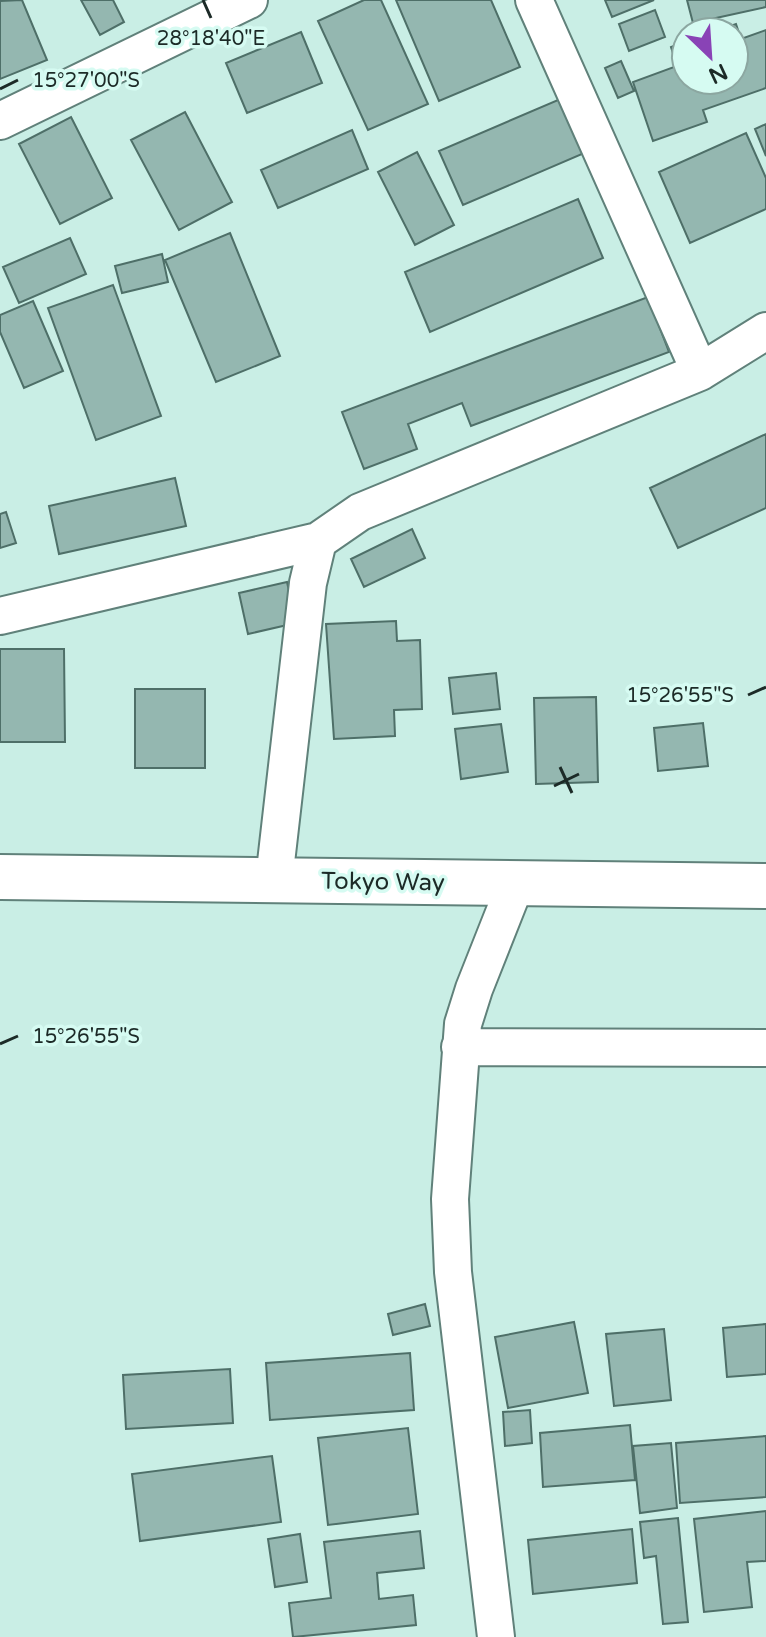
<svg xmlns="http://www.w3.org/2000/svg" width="766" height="1637" font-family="'Varela Round',sans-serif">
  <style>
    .building { fill: #94b7b0; stroke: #4e6f68; stroke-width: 2 }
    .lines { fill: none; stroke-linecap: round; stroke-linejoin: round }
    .minor-casing { stroke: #60817a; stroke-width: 40 }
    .major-casing { stroke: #60817a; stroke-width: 48 }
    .minor { stroke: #fff; stroke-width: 36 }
    .major { stroke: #fff; stroke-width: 44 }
    .ticks { fill: none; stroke: #1c2a27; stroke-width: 3 }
    .labels { text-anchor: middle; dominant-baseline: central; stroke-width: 7; stroke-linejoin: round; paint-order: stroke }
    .street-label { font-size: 24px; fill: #1c2a27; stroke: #d6fbf2 }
    .ticks-label { font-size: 20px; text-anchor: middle; fill: #1c2a27; stroke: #d6fbf2; stroke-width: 7; stroke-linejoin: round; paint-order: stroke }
  </style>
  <rect width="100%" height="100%" fill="#c9eee5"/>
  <path class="building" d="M22 0 47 60 0 79V1Z
    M81 0H113L124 22 100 35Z
    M364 0H381L428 104 368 130 318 21Z
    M396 0H491L520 67 439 101Z
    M605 0H654L612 17Z
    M687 0H766V7L693 23Z
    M655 10 665 37 629 51 619 24Z
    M736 24 741 39 766 30V88L703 110 707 122 653 141 633 82 677 66 671 47 686 41V80H734V32H713Z
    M301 32 322 83 247 113 226 63Z
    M621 61 634 91 618 98 605 68Z
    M565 97 589 151 463 205 439 151Z
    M185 112 232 202 179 230 131 140Z
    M71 117 112 198 60 224 19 144Z
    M766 124V156L755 129Z
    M352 130 368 169 278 208 261 170Z
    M746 133 766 178V209L690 243 659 172Z
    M417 152 454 225 415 245 378 172Z
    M578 199 603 258 430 332 405 272Z
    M230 233 280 356 216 382 165 260Z
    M70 238 86 274 19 303 3 267Z
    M162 254 168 282 122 293 115 266Z
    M113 285 161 416 96 440 48 308Z
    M648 297 669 352 471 426 462 403 408 424 417 449 364 469 342 412Z
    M33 301 63 371 24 388 0 332V315Z
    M766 434V508L678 548 650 488Z
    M175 478 186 526 59 554 49 506Z
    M6 512 16 543 0 548V514Z
    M412 529 425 558 364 587 351 559Z
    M287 582 296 623 248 634 239 593Z
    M396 621 397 641 420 640 422 709 394 710 395 736 334 739 326 624Z
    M0 649H64L65 742H0Z
    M496 673 500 709 453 714 449 678Z
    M135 689H205V768H135Z
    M596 697 598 782 536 784 534 698Z
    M703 723 708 766 658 771 654 728Z
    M501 724 508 772 461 779 455 729Z
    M425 1304 430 1326 393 1335 388 1314Z
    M574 1322 588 1393 508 1408 495 1337Z
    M766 1324V1374L727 1377 723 1328Z
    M664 1329 671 1400 614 1406 606 1334Z
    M410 1353 414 1410 270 1420 266 1363Z
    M230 1369 233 1423 126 1429 123 1375Z
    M530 1410 532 1443 505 1446 503 1412Z
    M630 1425 635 1480 543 1487 540 1433Z
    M408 1428 418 1514 328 1525 318 1438Z
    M766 1436V1497L680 1503 676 1443Z
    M671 1443 677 1508 640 1513 633 1446Z
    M272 1456 281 1522 140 1541 132 1474Z
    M766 1511V1561L747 1562 752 1607 704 1612 694 1519Z
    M678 1518 688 1622 663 1624 656 1556 644 1558 640 1522Z
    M632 1529 637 1583 533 1594 528 1540Z
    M420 1531 424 1568 377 1573 379 1599 413 1595 416 1625 293 1637 289 1603 331 1598 324 1542Z
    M300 1534 307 1582 275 1587 268 1539Z"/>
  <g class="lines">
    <g class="minor-casing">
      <path id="minor" d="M534 0 700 372
        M0 121 249 0
        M0 616 318 541
        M274 880 308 583 318 541 360 512 700 372 766 331
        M460 1047 766 1048
        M496 1637 453 1272 450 1199 463 1024 474 989 516 883"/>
    </g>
    <g class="major-casing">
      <path id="major" d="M0 877 766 886"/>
    </g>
    <use href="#minor" class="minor"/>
    <use href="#major" class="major"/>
  </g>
  <path class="ticks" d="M203 0 211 18M0 89 18 80M748 695 766 687M560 767 572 793M554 786 579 774M0 1044 18 1036"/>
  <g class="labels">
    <g class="street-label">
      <text transform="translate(383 882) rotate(1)">Tokyo Way</text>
    </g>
  </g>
  <g class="ticks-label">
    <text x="211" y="45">28°18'40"E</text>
    <text x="86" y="87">15°27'00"S</text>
    <text x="680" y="702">15°26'55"S</text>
    <text x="86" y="1043">15°26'55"S</text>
  </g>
  <g transform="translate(710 56) rotate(155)"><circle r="38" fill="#d6fbf2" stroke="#8ca7a1" stroke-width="2"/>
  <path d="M0-6L14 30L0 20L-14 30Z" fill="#8943b6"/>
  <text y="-12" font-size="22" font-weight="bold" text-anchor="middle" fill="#1c2a27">N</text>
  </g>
</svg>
